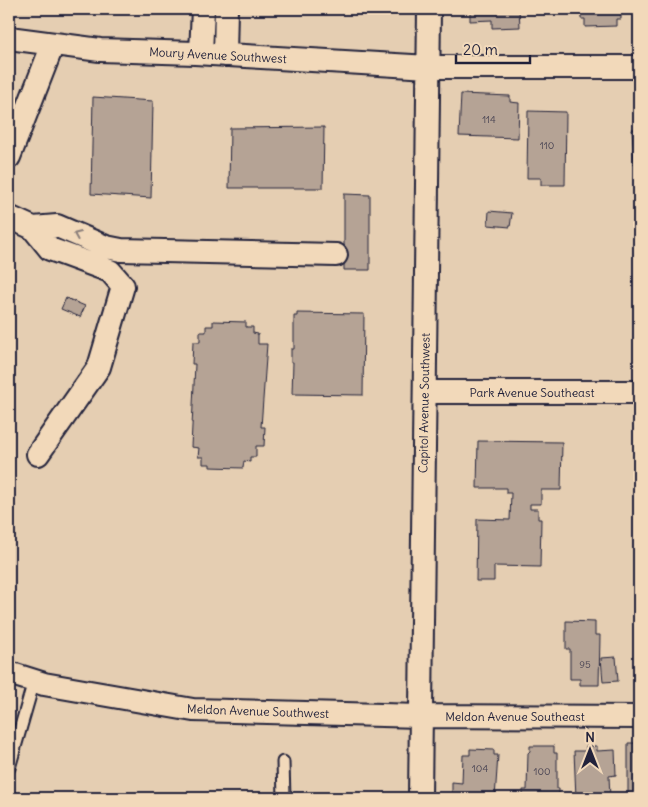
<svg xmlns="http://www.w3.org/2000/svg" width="648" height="807" font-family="Delius,sans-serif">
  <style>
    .building { fill: #b5a395; stroke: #22223b }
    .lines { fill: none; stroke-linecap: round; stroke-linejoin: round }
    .service-casing { stroke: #22223b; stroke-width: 15 }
    .minor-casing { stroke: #22223b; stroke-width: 26 }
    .service { stroke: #f2d9ba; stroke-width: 11 }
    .minor { stroke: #f2d9ba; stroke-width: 22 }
    .oneway { stroke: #8a7e7a }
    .labels { text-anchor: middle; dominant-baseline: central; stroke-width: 5; stroke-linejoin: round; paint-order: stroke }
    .number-label { font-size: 10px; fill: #474252 }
    .street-label { font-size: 12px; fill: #22223b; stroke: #f2d9ba }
  </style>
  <rect width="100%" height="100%" fill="#e5ceb2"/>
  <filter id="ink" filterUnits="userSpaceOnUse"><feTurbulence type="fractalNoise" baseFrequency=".02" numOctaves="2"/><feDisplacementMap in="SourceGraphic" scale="10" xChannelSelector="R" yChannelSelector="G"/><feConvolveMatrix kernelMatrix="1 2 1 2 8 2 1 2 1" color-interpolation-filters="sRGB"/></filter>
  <g filter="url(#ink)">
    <path class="building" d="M470 9H519L520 27 492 28V20L470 21Z
      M581 9H621V19H616V26L585 27V19H581Z
      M461 94 510 96V102L519 103 518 138 459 136Z
      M93 97 153 101 151 198 91 194Z
      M528 111 566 112 565 185H541V178H527Z
      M324 127 323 188H229L230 128Z
      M632 129H639V163L634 164Z
      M344 194 370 195V270H344Z
      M489 211 512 213 510 227 488 225Z
      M66 298 85 306 80 317 61 309Z
      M297 313 364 314 363 395 292 394 293 362H291V349H294V316H297Z
      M213 321 246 322V327H253V333L258 334V344H267L261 427H265L264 446H256V457H250V462L244 461 243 468 210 467V464H203V457H198L199 448 191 447 195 364H192L193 342H200V332H206V326H213Z
      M478 441 562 442 561 490H541V504H530V509H538V519H541L540 567 494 566V581H476L477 519 510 520 511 493H506V488H477Z
      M566 621 595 622V635H600L599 685H580V679H570V649H566Z
      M637 627H639V683H636Z
      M616 657 618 681 603 682 601 658Z
      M628 743H639V798H628Z
      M530 746H554V753H557V789H559V798H523V790H527L528 753 530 751Z
      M586 746H597V751L615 750 616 775 609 776 610 798H576L574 751H586Z
      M470 749 494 750V755H498L495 798 452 796V782L462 783 463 755H470Z"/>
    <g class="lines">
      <g class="service-casing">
        <path id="service" d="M283 762 284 798
          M9 768 34 681"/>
      </g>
      <g class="minor-casing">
        <path id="minor" d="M9 38 100 50 195 53 429 67H639
          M201 53 203 9
          M225 55 226 9
          M9 157 53 44
          M9 217 33 228 57 226 106 247 121 250 336 255
          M33 228 50 249 110 271 123 286 99 367 38 454
          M425 392H639
          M9 673 44 684 193 710 421 716 639 717
          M420 798 429 9"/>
      </g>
      <use href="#service" class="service"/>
      <use href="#minor" class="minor"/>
    </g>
    <defs><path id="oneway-chevron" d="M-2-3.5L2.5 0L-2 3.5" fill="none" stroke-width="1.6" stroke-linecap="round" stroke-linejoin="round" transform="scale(1.25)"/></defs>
    <use class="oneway" href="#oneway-chevron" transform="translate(77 235) rotate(-157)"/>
  </g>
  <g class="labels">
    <g class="number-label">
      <text x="489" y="119">114</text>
      <text x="547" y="145">110</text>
      <text x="585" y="664">95</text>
      <text x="480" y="768">104</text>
      <text x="542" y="771">100</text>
    </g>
    <g class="street-label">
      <text transform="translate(218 55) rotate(3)">Moury Avenue Southwest</text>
      <text x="532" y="392">Park Avenue Southeast</text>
      <text transform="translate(424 403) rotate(-89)">Capitol Avenue Southwest</text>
      <text transform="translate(258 711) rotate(2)">Meldon Avenue Southwest</text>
      <text x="515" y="716">Meldon Avenue Southeast</text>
    </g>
  </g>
  <rect width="648" height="807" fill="none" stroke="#f2d9ba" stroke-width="30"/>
  <rect x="15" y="15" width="618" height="777" fill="none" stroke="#22223b" stroke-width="2" filter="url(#ink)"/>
  <g transform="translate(590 750)" stroke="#f2d9ba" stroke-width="4" paint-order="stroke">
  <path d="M0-4L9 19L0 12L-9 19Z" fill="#22223b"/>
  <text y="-8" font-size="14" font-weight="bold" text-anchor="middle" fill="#22223b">N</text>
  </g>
  <path d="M456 55v8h74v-8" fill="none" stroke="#22223b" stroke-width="2.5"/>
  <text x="463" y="55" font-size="15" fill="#22223b" stroke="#f2d9ba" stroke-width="4" paint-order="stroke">20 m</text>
</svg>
